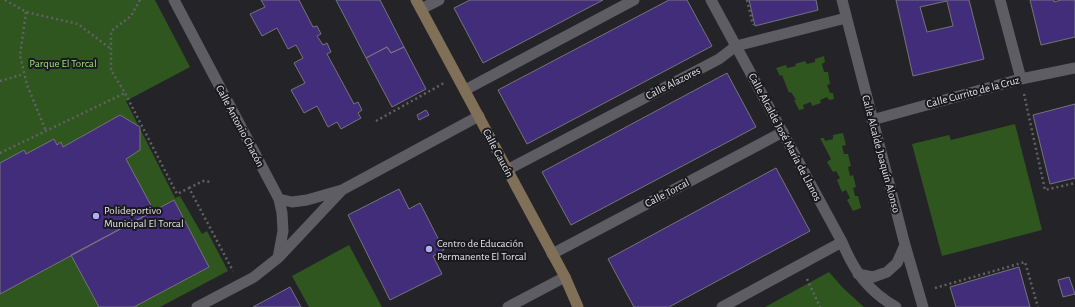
<svg xmlns="http://www.w3.org/2000/svg" width="1075" height="307" font-family="'Alegreya Sans',sans-serif">
  <style>
    .green { fill: #2f561f }
    .building { fill: #412d7a; stroke: #75747a; fill-rule: evenodd }
    .lines { fill: none; stroke-linecap: round; stroke-linejoin: round }
    .path { stroke: #626266; stroke-width: 2.5; stroke-dasharray: 2 3; stroke-linecap: butt }
    .service { stroke: #5d5d63; stroke-width: 11 }
    .minor { stroke: #5d5d63; stroke-width: 11 }
    .secondary { stroke: #7f7057; stroke-width: 11 }
    .poi-dot { fill: #afaefa; stroke: #19191e; stroke-width: 1.5 }
    .labels { text-anchor: middle; dominant-baseline: central; stroke-width: 4; stroke-linejoin: round; paint-order: stroke }
    .park-label { font-size: 11px; fill: #9ae57e; stroke: #19191e }
    .street-label { font-size: 11px; fill: #e4e4e7; stroke: #19191e }
    .poi-label { font-size: 11px; fill: #e4e4e7; stroke: #19191e; text-anchor: start }
  </style>
  <rect width="100%" height="100%" fill="#232328"/>
  <path class="green" d="M0 0H155L190 67 126 101 175 198 180 196 202 234 207 231 228 271 160 307H0Z
    M824 56 825 62 822 64 824 72H828L830 84 827 85 830 93H833L834 99 829 100 827 97 820 100 821 103 812 106 811 102 803 105 804 109 799 110 794 100H796L791 92 789 93 782 75 780 76 776 68 786 65 787 68 796 66 795 64 805 61 807 64 815 62V59Z
    M1015 124 1042 230 942 256 912 144 949 135 951 140Z
    M843 133 846 145 842 146 844 154H848L851 166 848 167 850 176 853 175 856 187 853 188 855 196H858L861 208 853 211 847 200 850 198 846 190 842 192 837 180 840 178 836 171 833 172 827 162 831 159 820 138H824L825 141 833 139V135Z
    M349 245 382 307H309L292 276Z
    M829 272 843 288 864 307H765Z"/>
  <path class="building" d="M261 0H299L313 27 317 26 321 34 317 36 323 45 327 43 331 52 327 54 354 104 358 102 362 110 358 113 361 118 341 129 337 122 328 127 317 106 304 113 291 90 305 83 294 63 303 58 296 45 288 49 277 28 262 36 250 14 265 7Z
    M336 0H380L404 47 391 53 387 47 366 58Z
    M470 0H603L483 63 454 8Z
    M669 0H687L712 46 527 144 498 90Z
    M749 0H816L818 10 755 26Z
    M896 0H969L984 59 913 76ZM947 1 953 26 927 32 920 7Z
    M1030 0H1054V2L1061 0H1075V37L1041 45Z
    M387 47 391 53 404 47 426 89 392 107 366 58Z
    M727 73 756 127 571 225 542 172Z
    M1075 104V178L1050 184 1033 115Z
    M426 110 429 115 419 120 417 115Z
    M120 115 140 127V150L126 159 154 211 0 294V163L24 150 26 154 54 139 57 145 61 142 63 147Z
    M776 168 810 231 669 307H634L608 259Z
    M399 189 409 209 420 203 444 250 433 256 442 274 390 300 348 215Z
    M174 200 209 267 134 307H99L71 255Z
    M1019 267 1030 307H956L950 287Z
    M1069 277 1075 294 1063 297 1058 280Z
    M290 287 301 307H253Z"/>
  <g class="lines">
    <path class="path" d="M5 0 26 12 78 24 111 49
      M140 0 131 16 111 31V70L125 93 177 194 189 188 233 271
      M747 0 753 25
      M26 12 20 55 27 85 46 131
      M0 81 24 74
      M1024 94 1045 190 1075 183
      M376 121 444 83
      M0 153 125 93
      M189 188 203 181 211 182
      M807 279 820 307
      M935 288 1025 262 1038 307"/>
    <path class="service" d="M508 307 565 277"/>
    <path class="minor" d="M174 0 279 199 282 213 283 231 278 258
      M711 0 842 242C854 271 868 291 896 307
      M842 0 905 245 923 307
      M1000 0 1021 79
      M421 9 439 0
      M465 90 634 0
      M872 120 1021 79 1075 68
      M507 170 719 59 736 46 846 18
      M279 199 292 202 307 200 342 190 479 116
      M552 254 783 132
      M858 274 873 277 887 272 897 263 905 245
      M197 307 254 277 278 258 341 191
      M722 307 842 242"/>
    <path class="secondary" d="M416 0 565 277 578 307"/>
  </g>
  <g class="poi-dot">
    <circle cx="96" cy="216" r="4"/>
    <circle cx="429" cy="249" r="4"/>
  </g>
  <g class="labels">
    <g class="park-label">
      <text x="63" y="63">Parque El Torcal</text>
    </g>
    <g class="street-label">
      <text transform="translate(673 83) rotate(-27)">Calle Alazores</text>
      <text transform="translate(973 92) rotate(-15)">Calle Currito de la Cruz</text>
      <text transform="translate(240 126) rotate(62)">Calle Antonio Chacón</text>
      <text transform="translate(785 137) rotate(62)">Calle Alcalde José María de Llanos</text>
      <text transform="translate(498 153) rotate(62)">Calle Gaucín</text>
      <text transform="translate(881 154) rotate(75)">Calle Alcalde Joaquín Alonso</text>
      <text transform="translate(667 193) rotate(-28)">Calle Torcal</text>
    </g>
    <g class="poi-label">
      <text x="104" y="210">Polideportivo<tspan x="104" dy="13">Municipal El Torcal</tspan></text>
      <text x="437" y="243">Centro de Educación<tspan x="437" dy="13">Permanente El Torcal</tspan></text>
    </g>
  </g>
</svg>
